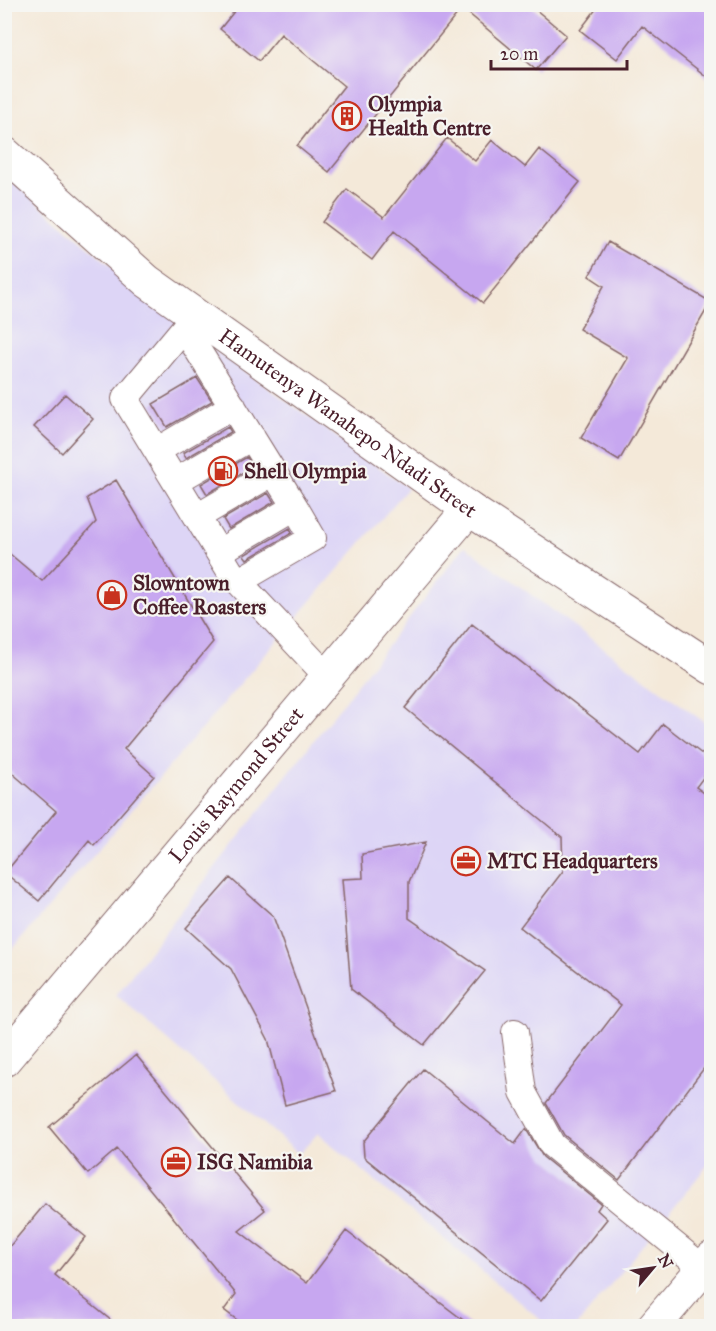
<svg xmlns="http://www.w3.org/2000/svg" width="716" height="1331" font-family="'IM FELL Great Primer',serif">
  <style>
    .built { fill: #ddd5f6 }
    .building { fill: #c7a7f0 }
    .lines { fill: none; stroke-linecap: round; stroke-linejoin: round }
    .service-casing { stroke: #866668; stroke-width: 28 }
    .minor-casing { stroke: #866668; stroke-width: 35 }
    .tertiary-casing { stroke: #866668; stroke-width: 35 }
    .service { stroke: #fff; stroke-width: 26 }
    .minor { stroke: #fff; stroke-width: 33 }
    .tertiary { stroke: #fff; stroke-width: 33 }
    .labels { text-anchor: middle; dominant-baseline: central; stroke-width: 4.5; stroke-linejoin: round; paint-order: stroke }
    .poi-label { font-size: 21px; font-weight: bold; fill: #4a1f2b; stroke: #f6f6f2; text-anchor: start }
    .street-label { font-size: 21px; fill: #4a1f2b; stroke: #f6f6f2 }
  </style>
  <rect width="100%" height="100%" fill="#f6f6f2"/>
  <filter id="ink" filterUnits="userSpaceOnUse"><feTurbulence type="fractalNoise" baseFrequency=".0167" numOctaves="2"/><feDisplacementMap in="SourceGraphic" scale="12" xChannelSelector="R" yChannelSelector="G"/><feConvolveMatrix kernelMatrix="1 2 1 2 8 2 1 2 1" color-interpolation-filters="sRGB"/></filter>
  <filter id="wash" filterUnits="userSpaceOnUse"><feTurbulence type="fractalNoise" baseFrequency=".008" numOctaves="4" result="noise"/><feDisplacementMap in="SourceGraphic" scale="24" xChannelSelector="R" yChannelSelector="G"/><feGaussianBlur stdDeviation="1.35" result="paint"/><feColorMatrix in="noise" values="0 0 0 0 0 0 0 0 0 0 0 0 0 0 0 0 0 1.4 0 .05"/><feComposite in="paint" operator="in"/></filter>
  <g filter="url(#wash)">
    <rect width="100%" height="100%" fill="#f4e9d9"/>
    <path class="built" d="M5 175 184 328 408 488 5 958Z
      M465 546 711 727V1161L577 1326H548L318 1133 299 1154 116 995Z"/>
    <g id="blocks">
      <path class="building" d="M240 4H529L566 35 536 70 462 8 329 172 297 146 344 86 281 34 259 61 220 29Z
        M600 4H711V80L642 26 617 59 580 30Z
        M447 138 475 161 492 140 525 167 539 149 580 182 483 303 394 231 372 260 322 222 347 189 384 217Z
        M608 242 711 302 619 461 581 438 628 358 579 329 604 286 589 276Z
        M197 378 212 401 167 427 153 404Z
        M65 394 93 419 62 453 34 427Z
        M228 427 231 432 186 458 183 453Z
        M247 457 253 467 207 494 201 484Z
        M116 480 213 642 124 749 154 776 94 845 89 840 39 901 5 873 56 811 4 766V549L42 581 96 522 87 498Z
        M268 493 274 502 229 529 223 519Z
        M290 528 292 533 247 559 244 555Z
        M472 624 640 754 663 724 711 761V767L696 787 711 798V1059L619 1180 564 1135 546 1103 621 1005 520 927 563 871 562 837 405 708Z
        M426 842 409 882V918L485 971 424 1045 351 989 342 879 363 878 362 854Z
        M230 878 273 916 336 1091 285 1105 268 1039 231 969 186 928Z
        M136 1055 265 1210 239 1231 307 1283 346 1231 471 1326H245L224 1310 236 1294 117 1149 88 1174 49 1127Z
        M423 1069 515 1144 526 1129 543 1157 601 1204 597 1210 607 1219 541 1301 364 1157 363 1142Z
        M45 1204 86 1237 55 1275 118 1326H4V1253Z"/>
    </g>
  </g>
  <g filter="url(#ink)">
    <use href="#blocks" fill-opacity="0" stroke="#866668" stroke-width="1.5"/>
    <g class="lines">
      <g class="service-casing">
        <path id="service" d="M195 315 125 399 233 576 328 677
          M184 328 295 507 219 552
          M158 450 233 406
          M176 481 252 437
          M197 517 274 472
          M239 581 313 538 295 507
          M515 1032 523 1092 552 1145 703 1268"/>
      </g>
      <g class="minor-casing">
        <g id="minor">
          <path id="s1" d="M4 1060 469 509"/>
        </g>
      </g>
      <g class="tertiary-casing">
        <g id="tertiary">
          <path id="s2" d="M4 153 147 281 469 509 712 668"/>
          <path d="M654 1326 712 1258"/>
        </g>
      </g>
      <use href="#service" class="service"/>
      <use href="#minor" class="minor"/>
      <use href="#tertiary" class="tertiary"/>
    </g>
  </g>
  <defs>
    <g id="building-ring" transform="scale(1.5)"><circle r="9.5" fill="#f6f6f2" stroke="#c8321e" stroke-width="1.5"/><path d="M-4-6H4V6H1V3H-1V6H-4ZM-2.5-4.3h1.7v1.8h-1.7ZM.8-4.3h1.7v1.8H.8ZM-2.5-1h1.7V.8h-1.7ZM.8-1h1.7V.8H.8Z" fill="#c8321e"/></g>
    <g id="fuel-ring" transform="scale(1.5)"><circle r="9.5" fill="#f6f6f2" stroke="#c8321e" stroke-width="1.5"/><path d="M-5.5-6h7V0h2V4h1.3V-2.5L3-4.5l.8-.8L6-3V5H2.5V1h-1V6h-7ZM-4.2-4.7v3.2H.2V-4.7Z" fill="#c8321e"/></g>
    <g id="shop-ring" transform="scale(1.5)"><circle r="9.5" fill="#f6f6f2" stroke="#c8321e" stroke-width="1.5"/><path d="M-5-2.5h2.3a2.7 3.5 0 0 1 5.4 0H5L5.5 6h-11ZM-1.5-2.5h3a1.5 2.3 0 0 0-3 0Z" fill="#c8321e"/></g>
    <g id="office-ring" transform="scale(1.5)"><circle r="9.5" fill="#f6f6f2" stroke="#c8321e" stroke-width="1.5"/><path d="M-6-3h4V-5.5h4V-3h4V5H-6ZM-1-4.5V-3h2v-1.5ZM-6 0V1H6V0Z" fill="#c8321e"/></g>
  </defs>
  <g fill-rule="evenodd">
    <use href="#building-ring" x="347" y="116"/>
    <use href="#fuel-ring" x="223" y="471"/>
    <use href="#shop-ring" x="112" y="595"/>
    <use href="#office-ring" x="466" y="861"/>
    <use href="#office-ring" x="176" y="1162"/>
  </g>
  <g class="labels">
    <g class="poi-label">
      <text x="368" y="104">Olympia<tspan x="368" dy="24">Health Centre</tspan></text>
      <text x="244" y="471">Shell Olympia</text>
      <text x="133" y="583">Slowntown<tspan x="133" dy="24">Coffee Roasters</tspan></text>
      <text x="487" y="861">MTC Headquarters</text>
      <text x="197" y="1162">ISG Namibia</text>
    </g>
    <g class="street-label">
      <text stroke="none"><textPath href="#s2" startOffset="438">Hamutenya Wanahepo Ndadi Street</textPath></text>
      <text stroke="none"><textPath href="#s1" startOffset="360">Louis Raymond Street</textPath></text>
    </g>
  </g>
  <rect width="716" height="1331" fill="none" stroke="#f6f6f2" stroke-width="24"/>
  <g transform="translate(653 1268) rotate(61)" stroke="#f6f6f2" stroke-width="4.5" paint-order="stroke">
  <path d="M0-4.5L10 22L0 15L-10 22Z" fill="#4a1f2b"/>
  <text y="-9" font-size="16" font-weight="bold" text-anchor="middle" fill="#4a1f2b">N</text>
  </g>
  <path d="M491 60v9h136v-9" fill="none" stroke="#4a1f2b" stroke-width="3"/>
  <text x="500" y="60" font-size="18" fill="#4a1f2b" stroke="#f6f6f2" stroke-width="4.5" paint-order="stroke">20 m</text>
</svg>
